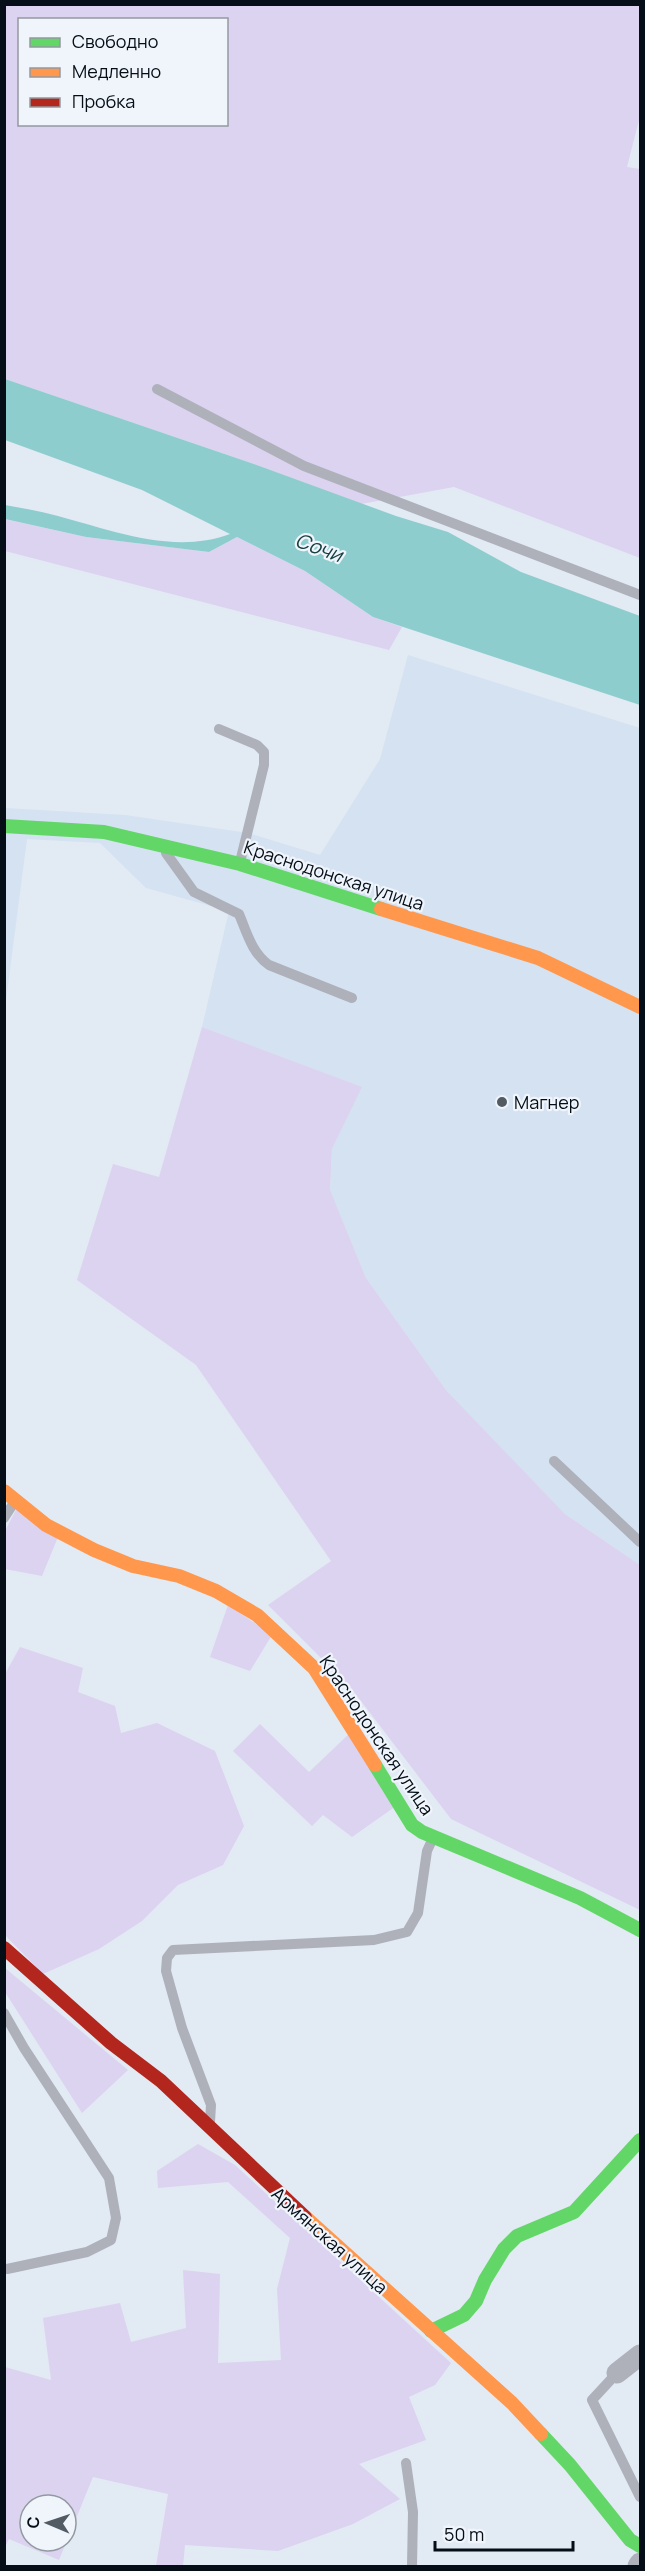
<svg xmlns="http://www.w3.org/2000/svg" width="645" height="2571" font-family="Manrope,sans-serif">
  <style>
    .built { fill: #d4e2f2 }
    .green { fill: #dcd3f0; fill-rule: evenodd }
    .water { fill: #8ecdce }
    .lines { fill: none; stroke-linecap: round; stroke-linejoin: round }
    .lane { stroke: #aeb0ba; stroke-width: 10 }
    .street { stroke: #aeb0ba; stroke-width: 21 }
    .fast { stroke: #63d668; stroke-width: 14 }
    .slow { stroke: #ff974d; stroke-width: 14 }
    .jam { stroke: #b3261e; stroke-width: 14 }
    .poi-dot { fill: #525b64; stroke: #f0f5fb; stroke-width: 2 }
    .labels { text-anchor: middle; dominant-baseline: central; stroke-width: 4.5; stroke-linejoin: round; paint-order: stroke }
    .street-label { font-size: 18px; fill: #050e17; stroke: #f0f5fb }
    .poi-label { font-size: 18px; fill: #050e17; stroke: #f0f5fb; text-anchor: start }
    .water-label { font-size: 20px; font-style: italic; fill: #184140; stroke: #f0f5fb }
  </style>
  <rect width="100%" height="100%" fill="#e2eaf3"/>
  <path class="built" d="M408 655 640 728V1565L565 1514 446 1390 366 1278 330 1191 332 1149 361 1087 202 1027 229 911 146 888 100 843 27 839 5 1008V808L125 815 248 833 320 855 380 759Z"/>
  <path class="green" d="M5 5H640V116L627 167 640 169V558L454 487 361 504 251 463 5 379ZM20 20H226V124H20Z
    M4 519 86 537 209 552 237 537 305 571 373 617 402 627 389 650 5 551Z
    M202 1027 362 1087 332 1149 330 1190 366 1278 446 1390 565 1514 640 1565V1910L451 1819 351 1688 268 1605 331 1561 196 1365 77 1280 113 1164 159 1177Z
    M17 1508 58 1537 42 1576 5 1569V1531Z
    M228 1605 272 1635 250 1671 210 1657Z
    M20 1647 83 1668 78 1692 115 1706 121 1733 157 1723 215 1751 244 1826 223 1865 178 1885 142 1921 99 1949 43 1974 5 1935V1674Z
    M260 1724 309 1772 351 1732 396 1806 352 1837 323 1815 312 1826 233 1751Z
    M5 1968 128 2070 82 2113 5 1992Z
    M198 2144 235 2165 451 2363 435 2385 409 2397 426 2440 359 2464 400 2499 353 2524 278 2551 185 2545 183 2566H156L168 2494 93 2477 59 2560 9 2539 5 2547V2367L51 2380 43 2318 120 2303 131 2342 186 2328 183 2270 220 2274 218 2363 281 2360 277 2289 290 2238 228 2182 158 2188 157 2171ZM30 2505H66V2541H30Z"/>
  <path class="water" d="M5 379 251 463 396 516 448 532 521 572 640 616V705L373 617 305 571 237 537 209 552 86 537 5 519V505C20 508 35 510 50 514 107 528 171 556 230 534L142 490 5 440Z"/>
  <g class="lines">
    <path class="lane" d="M157 389 304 466 640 595
      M219 729 257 745 264 752V765L240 862
      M166 853 194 892 239 914C247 933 252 953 269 965L352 998
      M554 1461 640 1542
      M4 1518 15 1501
      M4 2013 24 2048 109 2178 116 2218 111 2240 87 2252 7 2269
      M210 2122 211 2105 182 2028 166 1971 167 1958 173 1950 374 1940 407 1932 418 1913 427 1851 433 1838
      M617 2373 592 2400 640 2497
      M406 2463 413 2512 412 2566"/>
    <path class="street" d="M617 2373 640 2355
      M638 2566 640 2563"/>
    <path class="fast" d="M4 826 104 832 240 864 381 909
      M375 1765 412 1825 422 1832 580 1898 640 1930
      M431 2331 464 2315 476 2301 485 2280 504 2249 517 2236 574 2212 640 2140
      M541 2434 570 2465 630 2540 640 2546"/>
    <path class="slow" d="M381 909 538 958 640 1007
      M4 1491 46 1525 94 1550 133 1566 179 1576 216 1591 257 1615 314 1668 375 1765
      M305 2217 512 2403 541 2434"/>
    <path class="jam" d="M4 1948 111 2043 161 2081 305 2217"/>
  </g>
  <circle class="poi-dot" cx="502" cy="1102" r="6"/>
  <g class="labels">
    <g class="street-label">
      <text transform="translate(334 875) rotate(18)">Краснодонская улица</text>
      <text transform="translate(377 1735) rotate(56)">Краснодонская улица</text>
      <text transform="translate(330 2240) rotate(42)">Армянская улица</text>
    </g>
    <g class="poi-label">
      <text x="514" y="1102">Магнер</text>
    </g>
    <g class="water-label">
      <text transform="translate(319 547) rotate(20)">Сочи</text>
    </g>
  </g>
  <rect width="645" height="2571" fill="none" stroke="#050e17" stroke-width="12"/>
  <rect x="18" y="18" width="210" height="108" fill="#f0f5fb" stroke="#9299a0" stroke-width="1.5"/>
  <rect x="30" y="38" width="30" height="9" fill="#63d668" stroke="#9299a0" stroke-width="1.5"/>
  <text x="72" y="48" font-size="18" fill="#050e17">Свободно</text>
  <rect x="30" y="68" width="30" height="9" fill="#ff974d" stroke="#9299a0" stroke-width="1.5"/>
  <text x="72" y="78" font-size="18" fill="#050e17">Медленно</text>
  <rect x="30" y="98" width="30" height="9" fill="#b3261e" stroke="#9299a0" stroke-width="1.5"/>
  <text x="72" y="108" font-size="18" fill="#050e17">Пробка</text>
  <g transform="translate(48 2523) rotate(272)"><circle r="28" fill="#f0f5fb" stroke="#9299a0" stroke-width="1.5"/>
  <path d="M0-4.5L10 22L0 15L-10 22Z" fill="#525b64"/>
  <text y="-9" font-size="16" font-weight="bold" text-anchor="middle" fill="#050e17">С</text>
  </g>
  <path d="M435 2541v9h138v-9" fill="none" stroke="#050e17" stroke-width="3"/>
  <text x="444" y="2541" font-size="18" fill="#050e17" stroke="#f0f5fb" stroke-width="4.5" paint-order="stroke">50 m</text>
</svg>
